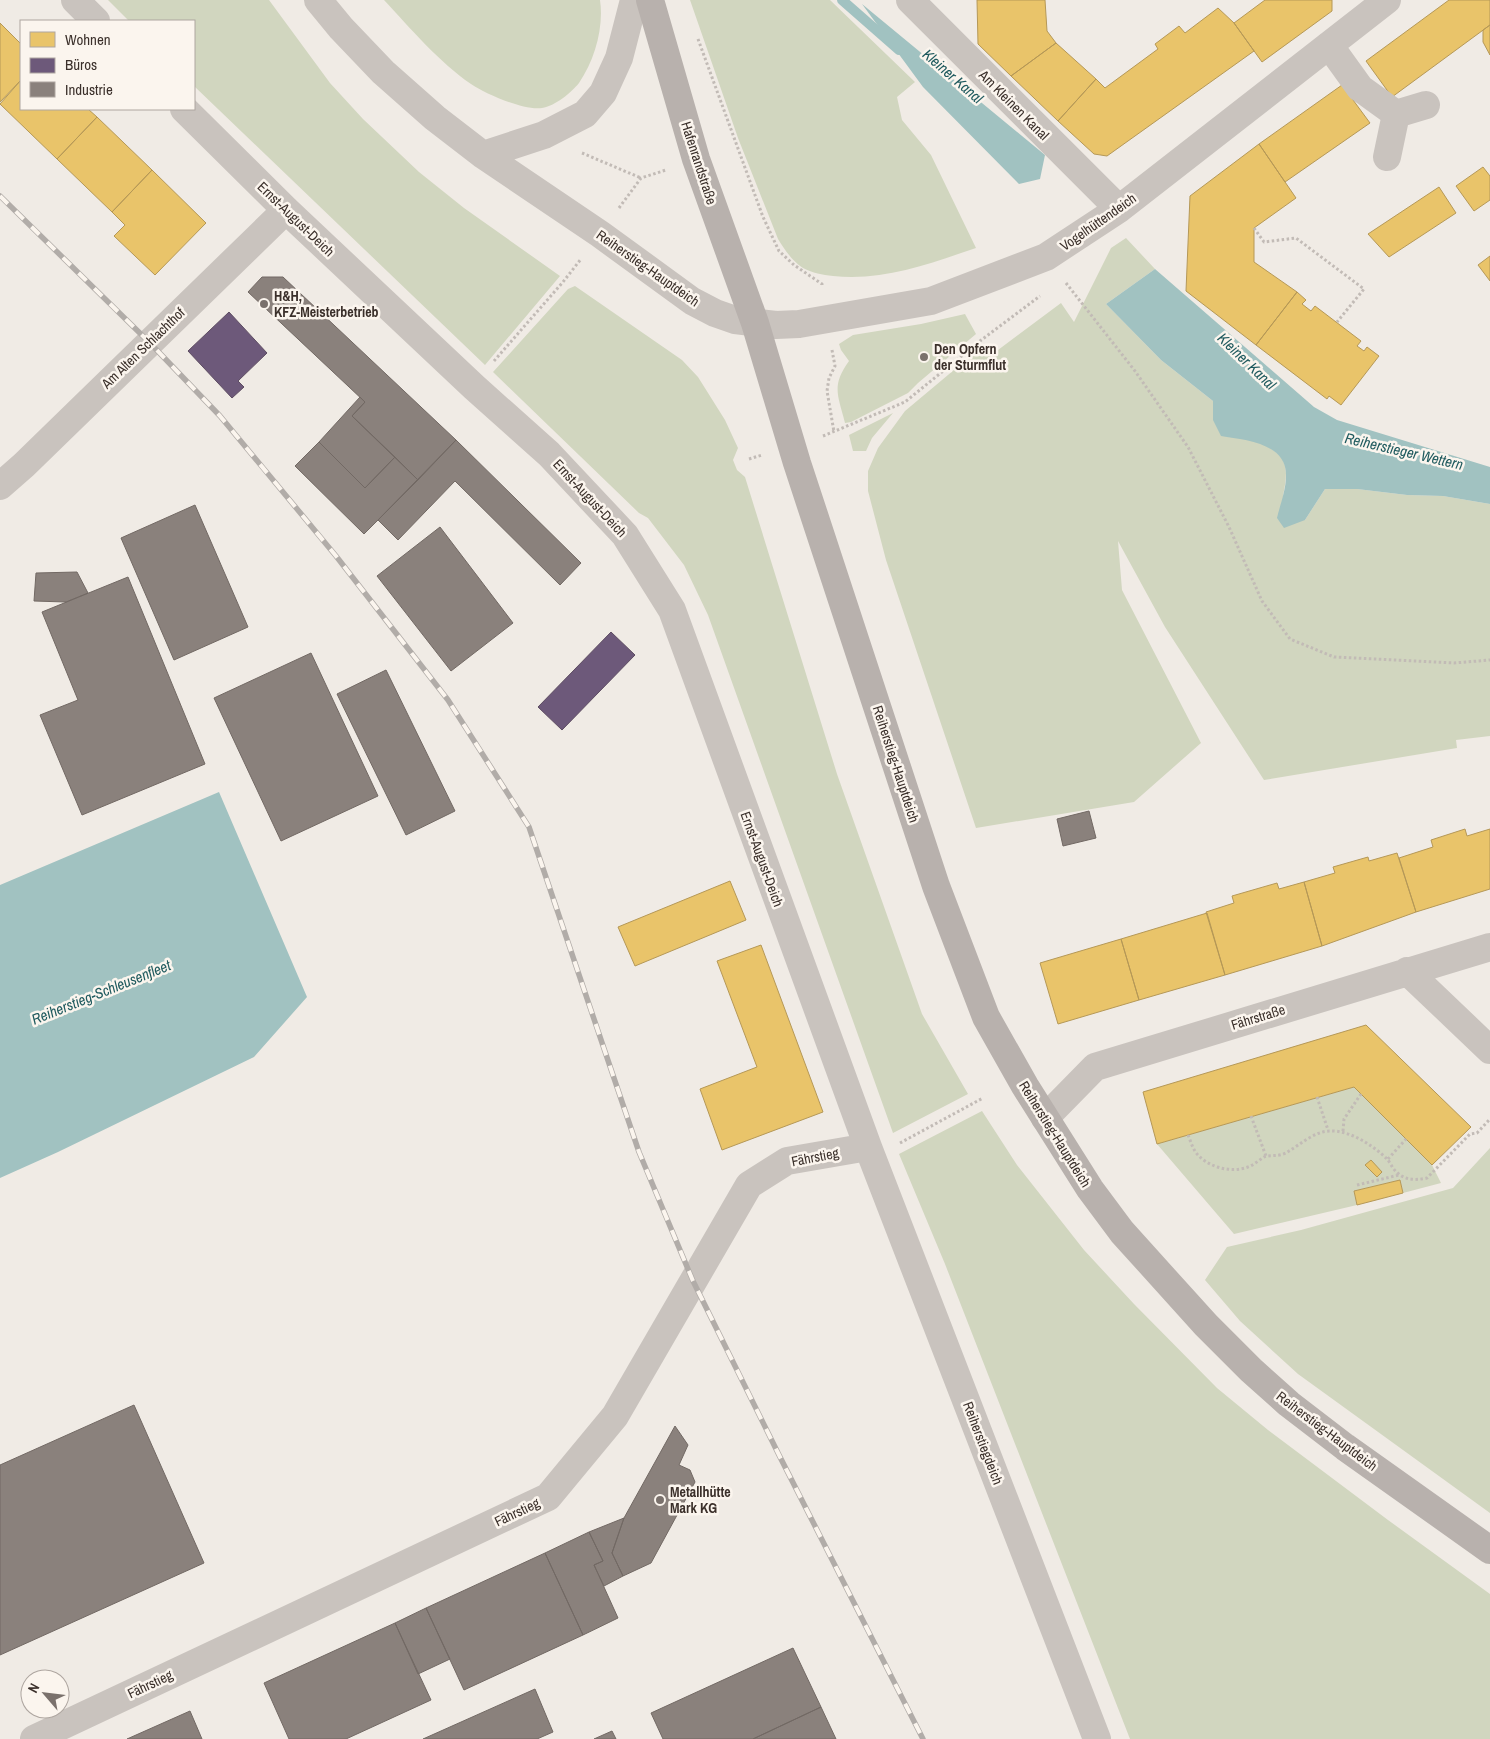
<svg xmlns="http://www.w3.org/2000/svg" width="1490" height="1739" font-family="'Archivo Narrow',sans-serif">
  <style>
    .green { fill: #d1d6bf }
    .water { fill: #a1c2c1 }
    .homes { fill: #e9c46a; stroke: #b59857 }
    .offices { fill: #6d597a; stroke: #5e4d62 }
    .industry { fill: #8a817c; stroke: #726964 }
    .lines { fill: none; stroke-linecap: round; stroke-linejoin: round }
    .stream { stroke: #a1c2c1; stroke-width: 10 }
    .path { stroke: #c2bbb6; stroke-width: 3; stroke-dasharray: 2.5 2.5; stroke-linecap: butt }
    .minor { stroke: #c9c3be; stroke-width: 28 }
    .major { stroke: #b8b1ad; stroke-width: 28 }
    .rail-casing { stroke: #b1aca8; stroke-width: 5.5 }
    .rail { stroke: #fbf5ee; stroke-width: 4; stroke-dasharray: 11; stroke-linecap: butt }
    .poi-dot { fill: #7a716c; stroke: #fbf5ee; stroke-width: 2 }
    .labels { text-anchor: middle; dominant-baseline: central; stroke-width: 5; stroke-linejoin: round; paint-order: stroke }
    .street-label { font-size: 14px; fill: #3b302b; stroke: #fbf5ee }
    .poi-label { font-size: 14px; font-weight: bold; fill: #3b302b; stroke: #fbf5ee; text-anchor: start }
    .water-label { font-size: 15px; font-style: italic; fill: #1f5a5e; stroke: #fbf5ee }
  </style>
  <rect width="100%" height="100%" fill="#f0ebe5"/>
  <path class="green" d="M108 0H269L330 83 363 119 419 172 464 208 560 276 485 365 194 86V21H129Z
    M384 0H600C604 27 595 60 579 83 571 93 555 106 542 108 524 111 486 94 471 84 440 63 410 28 384 0Z
    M690 0H830L915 82 897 97 902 120 931 155 976 248C928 264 885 281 833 276 822 275 813 273 803 268 792 261 785 250 778 239L738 138Z
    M1126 238 1155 269 1106 304 1161 360 1213 401 1214 420C1228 427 1274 446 1282 458 1289 470 1285 484 1283 496L1305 520 1325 489H1357L1407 495 1443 496 1490 504V736L1456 740 1457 748 1264 780 1165 627 1118 541 1122 590 1201 743 1134 802 976 828 886 560 868 491V471L878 448 905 411 985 344 994 353 1061 303 1074 322 1111 248Z
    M575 286 682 360 698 377 725 420 738 448 733 460 737 470 745 477 837 774 922 1014 968 1094 893 1133 708 615 684 565 648 518 639 513 493 372 568 289Z
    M965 314 976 334 918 383 908 393 851 422 845 423C838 395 831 386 849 361L841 350 839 344 853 335 921 324Z
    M893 413 872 438 866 451H853L849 435Z
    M1354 1087 1432 1165 1441 1183 1403 1193 1400 1180 1354 1191 1357 1205 1234 1234 1157 1144Z
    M982 1111 1017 1165 1084 1250 1134 1304 1217 1388 1268 1430 1388 1520 1490 1594V1739H1130L945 1264 899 1154Z
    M1490 1148V1513L1298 1374 1240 1321 1205 1280 1227 1247 1301 1230 1453 1188Z"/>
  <path class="water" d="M862 4 1045 155 1040 179 1019 184 923 87Z
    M1155 269 1314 407 1337 420 1490 467V504L1443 496 1407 495 1357 489H1325L1305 520 1284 528 1277 518C1280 505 1286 490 1286 476 1287 443 1245 440 1221 436L1213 420V401L1161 360 1106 304Z
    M219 792 307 997 254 1057 58 1152 0 1178V885Z"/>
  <path class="homes" d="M977 0H1045L1047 31 1056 43 1011 76 978 44Z
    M1265 0H1332V11L1262 62 1234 23Z
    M1449 0H1490V25L1392 97 1366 61Z
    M1218 8 1234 23 1254 51 1107 156 1094 154 1058 121 1096 79 1105 88 1158 49 1155 44 1179 26 1185 33Z
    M0 23 21 44V80L0 102Z
    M1490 25V55L1483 42V30Z
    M1056 43 1096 79 1058 121 1011 76Z
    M21 80V109H88L97 117 57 159 0 104Z
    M1342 85 1370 123 1285 182 1259 144Z
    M97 117 152 170 112 212 57 159Z
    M1259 144 1296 198 1254 228V262L1297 292 1256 345 1186 291 1190 196Z
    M1483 167 1490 176V200L1474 211 1456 186Z
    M152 170 206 223 155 275 114 236 125 225 112 212Z
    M1439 187 1456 213 1389 257 1368 234Z
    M1490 256V281L1478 265Z
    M1297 292 1306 300 1302 304 1311 311 1315 306 1361 341 1357 346 1364 351 1367 347 1379 356 1341 405 1329 396 1327 399 1256 345Z
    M1465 829 1467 836 1490 829V889L1416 912 1399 858 1433 847 1431 840Z
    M1397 853 1416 912 1322 946 1304 882 1335 873 1333 867 1368 857 1369 861Z
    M730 881 746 920 635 966 618 927Z
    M1304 882 1322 946 1225 975 1206 912 1234 903 1232 896 1277 883 1279 889Z
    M1207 913 1225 975 1139 1000 1121 939Z
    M1121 939 1139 1000 1058 1024 1040 963Z
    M761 945 823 1112 722 1150 700 1089 757 1067 717 961Z
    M1366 1025 1471 1127 1432 1165 1354 1087 1157 1144 1143 1092Z
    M1371 1160 1382 1172 1377 1177 1365 1165Z
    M1400 1180 1403 1193 1357 1205 1354 1191Z"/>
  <path class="offices" d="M229 312 267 353 238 381 244 387 232 398 188 351Z
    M611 632 635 655 562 730 538 707Z"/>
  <path class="industry" d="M262 277H283L456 440 418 480 352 416 365 402 248 292Z
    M360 397 365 402 352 416 395 457 365 488 319 442Z
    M456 440 581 563 560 585 455 481 398 540 378 520Z
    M319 442 365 488 395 457 418 480 364 534 295 466Z
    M195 505 248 627 174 660 121 538Z
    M440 527 513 623 451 671 377 576Z
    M77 572 88 593 66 602 34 601 36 573Z
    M128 577 205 764 82 815 40 715 78 700 42 612Z
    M311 653 378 796 281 841 214 698Z
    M386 670 455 811 406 835 337 694Z
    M1089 811 1096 838 1063 846 1057 819Z
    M134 1405 204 1563 0 1655V1465Z
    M675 1426 688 1445 679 1465 690 1470 695 1482 651 1563 623 1576 612 1553 624 1518Z
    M624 1518 612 1553 623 1576 604 1586 594 1565 603 1561 589 1532Z
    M589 1532 603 1561 594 1565 618 1618 583 1635 545 1553Z
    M545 1553 583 1635 464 1690 426 1608Z
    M426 1608 450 1659 418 1674 395 1623Z
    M395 1623 431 1700 346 1739H289L264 1683Z
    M793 1648 821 1707 753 1739H663L651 1713Z
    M535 1689 553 1732 537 1739H423Z
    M821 1707 836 1739H753Z
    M190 1711 202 1739H127Z
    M612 1731 616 1739H594Z"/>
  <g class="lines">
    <path class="stream" d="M842 0 899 50"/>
    <path class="path" d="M698 39 763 217 779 251 794 265 822 284V287
      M582 153 641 178
      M619 208 641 178 666 170
      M1254 228 1264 242 1296 238 1364 289 1337 322
      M1066 283 1135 371 1188 447 1229 527 1262 601 1290 639 1334 657 1454 663 1490 660
      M832 350 835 366 829 378 827 391 834 432
      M494 361 563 282 581 259
      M823 436 905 402 980 341 1040 296
      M749 459 762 455
      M1317 1097 1328 1130
      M1251 1116 1266 1156
      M1343 1131 1344 1119 1361 1094
      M1188 1135C1191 1142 1193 1150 1198 1155 1210 1168 1232 1173 1248 1167 1254 1165 1259 1160 1264 1157 1272 1154 1279 1158 1289 1151 1301 1144 1315 1131 1330 1131 1349 1130 1373 1145 1387 1159 1389 1161 1391 1165 1393 1168 1402 1180 1413 1181 1427 1178L1470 1134 1477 1133 1490 1119
      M900 1143 983 1098
      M1388 1159 1406 1139
      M1357 1185 1399 1175"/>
    <path class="minor" d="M75 0 96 21
      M318 0 341 28 383 72 435 118 483 155 600 234 692 301 715 313 735 320 776 325 799 324 931 301 1046 257 1119 209 1387 0
      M910 0 1119 209
      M1329 45 1360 88 1396 114 1426 105
      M184 109 286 210 474 387 549 454 625 535 672 610 868 1147 1097 1739
      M483 155 544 135 585 114 603 93 619 58 634 0
      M1387 157 1396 114
      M0 486 24 465 286 210
      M1407 971 1490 1050
      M1045 1118 1095 1067 1490 947
      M34 1739 548 1497 615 1416 749 1185 787 1161 868 1147"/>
    <path class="major" d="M650 0 696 159 755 323 797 463 936 886 986 1017 1025 1086 1090 1189 1122 1232 1206 1325 1251 1370 1289 1404 1345 1447 1490 1550"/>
    <g class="rail-casing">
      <path id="rail" d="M0 196 149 342 220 416 336 556 448 700 529 827 639 1152 693 1281 779 1455 923 1739"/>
    </g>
    <use href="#rail" class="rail"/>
  </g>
  <g class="poi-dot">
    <circle cx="264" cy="304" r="5"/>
    <circle cx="924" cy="357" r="5"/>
    <circle cx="660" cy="1500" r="5"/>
  </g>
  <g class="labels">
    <g class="street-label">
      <text transform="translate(1014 105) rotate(45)">Am Kleinen Kanal</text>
      <text transform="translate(699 163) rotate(72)">Hafenrandstraße</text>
      <text transform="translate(296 219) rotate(44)">Ernst-August-Deich</text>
      <text transform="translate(1098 222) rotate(-35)">Vogelhüttendeich</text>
      <text transform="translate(648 268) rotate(35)">Reiherstieg-Hauptdeich</text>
      <text transform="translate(143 348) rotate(-44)">Am Alten Schlachthof</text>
      <text transform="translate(590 498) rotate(47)">Ernst-August-Deich</text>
      <text transform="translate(896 764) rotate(72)">Reiherstieg-Hauptdeich</text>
      <text transform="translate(762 859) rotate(70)">Ernst-August-Deich</text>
      <text transform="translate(1258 1017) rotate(-17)">Fährstraße</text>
      <text transform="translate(1055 1134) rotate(58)">Reiherstieg-Hauptdeich</text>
      <text transform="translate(815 1157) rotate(-11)">Fährstieg</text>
      <text transform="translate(1327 1431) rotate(37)">Reiherstieg-Hauptdeich</text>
      <text transform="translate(983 1443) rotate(69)">Reiherstiegdeich</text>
      <text transform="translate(517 1512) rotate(-25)">Fährstieg</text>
      <text transform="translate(150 1684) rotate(-25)">Fährstieg</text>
    </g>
    <g class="poi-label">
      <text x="274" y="296">H&amp;H,<tspan x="274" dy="16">KFZ-Meisterbetrieb</tspan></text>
      <text x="934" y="349">Den Opfern<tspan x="934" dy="16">der Sturmflut</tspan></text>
      <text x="670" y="1492">Metallhütte<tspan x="670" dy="16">Mark KG</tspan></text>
    </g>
    <g class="water-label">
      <text transform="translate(953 76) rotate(41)">Kleiner Kanal</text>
      <text transform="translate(1247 361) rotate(44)">Kleiner Kanal</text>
      <text transform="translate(1404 451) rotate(13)">Reiherstieger Wettern</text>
      <text transform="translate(101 992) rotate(-22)">Reiherstieg-Schleusenfleet</text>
    </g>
  </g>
  <rect x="20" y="20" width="175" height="90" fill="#fbf5ee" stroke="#aea6a0"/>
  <rect x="30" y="32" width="25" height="15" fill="#e9c46a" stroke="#aea6a0"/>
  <text x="65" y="45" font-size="15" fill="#3b302b">Wohnen</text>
  <rect x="30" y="58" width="25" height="15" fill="#6d597a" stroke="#aea6a0"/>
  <text x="65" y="70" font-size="15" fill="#3b302b">Büros</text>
  <rect x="30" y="82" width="25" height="15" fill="#8a817c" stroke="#aea6a0"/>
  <text x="65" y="95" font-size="15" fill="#3b302b">Industrie</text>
  <g transform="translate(45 1694) rotate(298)"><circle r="24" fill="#fbf5ee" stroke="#aea6a0"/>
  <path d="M0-4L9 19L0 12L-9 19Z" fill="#7a716c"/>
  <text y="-8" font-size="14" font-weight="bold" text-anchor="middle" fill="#3b302b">N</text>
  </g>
</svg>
